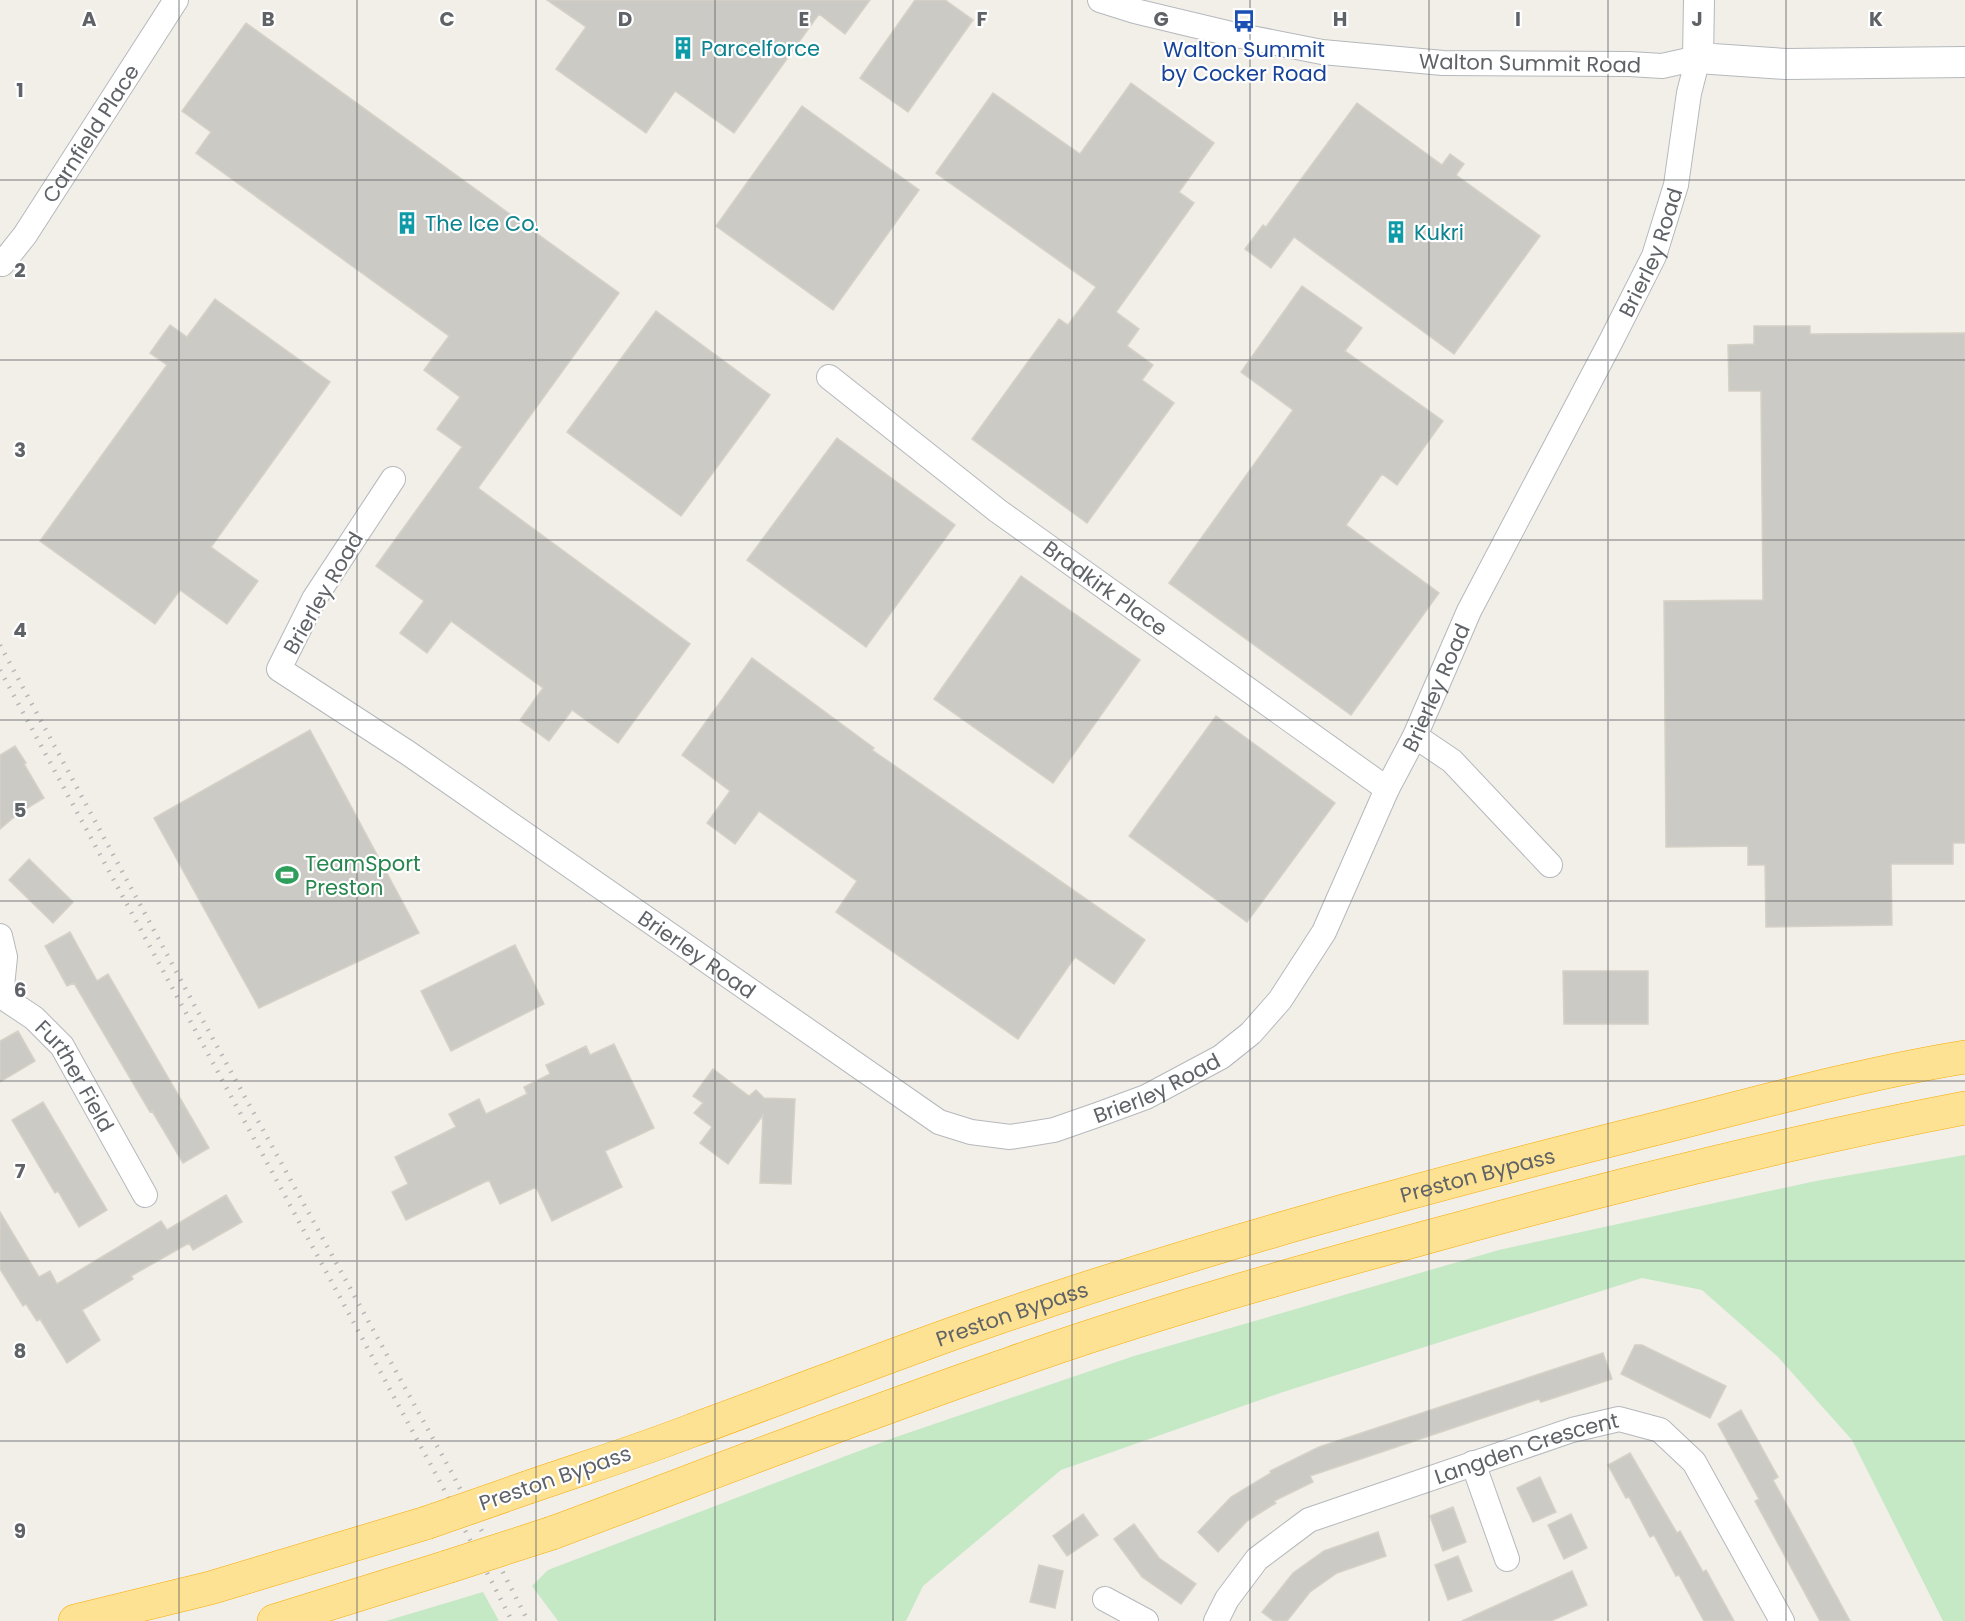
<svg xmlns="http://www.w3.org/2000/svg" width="1965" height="1621" font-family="Poppins,sans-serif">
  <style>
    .green { fill: #c5e8c5 }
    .building { fill: #cccac5; stroke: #d6d1c6; stroke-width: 1.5 }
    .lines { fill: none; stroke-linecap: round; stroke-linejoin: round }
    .minor-casing { stroke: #b5b8bc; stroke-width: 26 }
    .tertiary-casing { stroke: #b5b8bc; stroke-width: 32 }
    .motorway-casing { stroke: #f9ab00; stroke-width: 34 }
    .minor { stroke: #fff; stroke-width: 24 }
    .tertiary { stroke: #fff; stroke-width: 30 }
    .motorway { stroke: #fde293; stroke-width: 33 }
    .rail { stroke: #b6b7b8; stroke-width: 4.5; stroke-dasharray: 1.5 8; stroke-linecap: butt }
    .motorway-bridge-casing { stroke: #f9ab00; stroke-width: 34; stroke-linecap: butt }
    .motorway-bridge { stroke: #fde293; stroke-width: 33 }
    .grid { fill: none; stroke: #5f6368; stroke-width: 1.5; stroke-opacity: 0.55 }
    .labels { text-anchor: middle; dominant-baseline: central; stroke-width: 4.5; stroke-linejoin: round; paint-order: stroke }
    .culture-label { font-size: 21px; fill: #0d838f; stroke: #fff; text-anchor: start }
    .transit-label { font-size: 21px; fill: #164399; stroke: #fff }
    .street-label { font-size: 21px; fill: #5f6368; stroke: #fff }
    .leisure-label { font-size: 21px; fill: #27864d; stroke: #fff; text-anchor: start }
    .grid-label { font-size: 20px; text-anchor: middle; font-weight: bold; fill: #5f6368; stroke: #fff; stroke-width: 4.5; stroke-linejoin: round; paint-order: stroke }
  </style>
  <rect width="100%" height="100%" fill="#f1efe8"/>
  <path class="green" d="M1965 1155V1621H1943L1852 1440 1778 1357 1702 1290 1642 1278 1280 1393 1061 1470 923 1586 906 1621H558L532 1586 548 1570 893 1438 1134 1356 1499 1250 1816 1181Z
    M483 1592 499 1621H386Z"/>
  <path class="building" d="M547 0H870L845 34 819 14 734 133 675 91 646 133 556 69 586 27Z
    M915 0H945L973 20 908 112 860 78Z
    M246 23 619 293 478 488 690 644 618 743 572 710 549 741 520 720 543 688 451 621 427 653 400 633 424 601 376 566 462 447 437 429 460 397 424 370 449 336 196 153 211 132 182 111Z
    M1131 83 1214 143 1179 192 1194 203 1116 312 1139 329 1127 346 1153 365 1142 380 1174 403 1087 523 972 439 1059 319 1068 325 1096 287 936 173 993 93 1080 154Z
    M1357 103 1442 165 1450 154 1464 164 1456 175 1540 236 1454 354 1294 237 1271 268 1245 249 1263 225 1266 227Z
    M802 106 919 190 833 310 716 226Z
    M1302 286 1362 328 1345 351 1443 421 1397 485 1382 474 1346 525 1439 593 1351 715 1169 583 1293 410 1241 372Z
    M215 299 330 382 211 547 258 581 227 624 180 590 155 624 40 541 167 365 150 353 170 325 187 337Z
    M656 311 770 395 681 516 567 432Z
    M1754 326H1810V334L1965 333V843H1953V864H1891L1892 925 1766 927 1765 865H1748V846L1666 847 1664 601 1763 600 1761 391H1729L1728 345 1754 344Z
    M837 438 955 525 866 647 747 560Z
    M1021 576 1140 660 1053 783 934 699Z
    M752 658 874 748 872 750 1145 940 1114 984 1075 957 1018 1039 836 912 857 881 759 811 735 844 707 823 730 791 682 755Z
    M1216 716 1335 803 1247 922 1129 836Z
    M310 730 419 933 259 1008 154 818Z
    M15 746 26 763 24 764 44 798 19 813 0 829V755Z
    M29 859 73 902 53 923 9 880Z
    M70 932 97 981 108 974 209 1148 183 1163 152 1111 150 1112 74 983 67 986 45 946Z
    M515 945 544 1004 451 1051 421 991Z
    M1563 971H1648V1024H1564Z
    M18 1031 35 1061 0 1082V1041Z
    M614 1044 654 1128 605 1151 622 1187 552 1221 536 1187 500 1204 489 1180 406 1220 392 1192 408 1184 395 1157 456 1127 449 1114 479 1099 486 1114 527 1094 524 1087 550 1074 546 1065 586 1046 590 1055Z
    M713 1069 749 1096 756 1090 764 1098 795 1099 791 1184 760 1183 763 1115 728 1164 700 1143 712 1127 694 1113 703 1103 693 1096Z
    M43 1102 107 1210 79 1227 58 1191 55 1193 12 1120Z
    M226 1195 242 1222 193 1250 189 1243 131 1276 133 1279 82 1310 100 1340 67 1363 40 1319 37 1321 26 1304 23 1306 0 1269V1212L39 1277 50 1271 57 1284 161 1221 167 1230Z
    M1635 1345H1642L1726 1386 1710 1418 1621 1374Z
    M1603 1353 1612 1379 1541 1402 1539 1399 1310 1476 1313 1482 1274 1501 1276 1503 1247 1521 1218 1552 1198 1532 1231 1497 1271 1473 1270 1471 1319 1447Z
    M1741 1410 1778 1477 1773 1480 1850 1621H1820L1755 1501 1759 1499 1718 1424Z
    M1630 1453 1677 1533 1680 1531 1703 1572 1706 1570 1734 1621H1704L1679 1575 1676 1576 1654 1535 1650 1537 1629 1497 1626 1498 1608 1465Z
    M1540 1477 1556 1512 1533 1522 1517 1488Z
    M1453 1507 1466 1542 1443 1551 1430 1516Z
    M1083 1514 1098 1535 1067 1556 1053 1536Z
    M1571 1514 1587 1548 1564 1559 1548 1525Z
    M1134 1524 1159 1558 1196 1584 1181 1604 1142 1577 1114 1539Z
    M1378 1532 1386 1556 1337 1573 1310 1592 1287 1621H1274L1262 1612 1293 1573 1324 1551Z
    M1458 1556 1472 1591 1448 1600 1435 1565Z
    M1039 1565 1063 1571 1055 1608 1030 1602Z
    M1572 1571 1587 1605 1551 1621H1462Z"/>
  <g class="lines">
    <g class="minor-casing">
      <g id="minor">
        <path id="s1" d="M2 264 25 235 176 0"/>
        <path id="s2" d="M829 377 998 511 1387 789"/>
        <path id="s3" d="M393 479 314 599 279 669 408 753 939 1122 971 1132 1010 1137 1054 1130 1097 1115 1146 1097 1221 1057 1251 1033 1280 1000 1324 932 1387 789 1415 736 1469 611 1611 341 1654 256 1676 185 1689 93 1698 58 1662 66 1629 64 1443 63 1322 52 1231 34 1135 11 1100 0"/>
        <path d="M1415 736 1452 761 1550 865"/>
        <path id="s4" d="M0 936 5 957 1 996 34 1018 62 1046 145 1195"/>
        <path d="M1473 1463 1507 1559"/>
        <path d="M1105 1599 1146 1621"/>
        <path id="s5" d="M1216 1621 1227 1599 1257 1559 1309 1520 1572 1430 1619 1419 1660 1430 1694 1462 1782 1621"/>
      </g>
    </g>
    <g class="tertiary-casing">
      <path id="tertiary" d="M1699 0 1698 58 1786 64 1965 62"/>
    </g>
    <g class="motorway-casing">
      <g id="motorway">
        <path id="s6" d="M529 1487C584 1468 639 1451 693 1430 795 1393 895 1353 997 1318 1207 1246 1420 1188 1635 1134 1744 1107 1854 1075 1965 1057"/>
        <path d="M552 1533C705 1476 858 1416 1012 1363 1147 1315 1286 1276 1424 1238 1603 1189 1783 1143 1965 1108"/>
        <path d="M75 1621 210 1588 426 1523"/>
        <path d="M274 1621 447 1567"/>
      </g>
    </g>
    <use href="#minor" class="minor"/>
    <use href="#tertiary" class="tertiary"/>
    <use href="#motorway" class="motorway"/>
    <path class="rail" d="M0 645 191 999 453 1475 528 1621
      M0 670 439 1480 512 1621"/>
    <g class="motorway-bridge-casing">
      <path id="motorway-bridge" d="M426 1523 529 1487
        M447 1567 552 1533"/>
    </g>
    <use href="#motorway-bridge" class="motorway-bridge"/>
  </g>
  <path class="grid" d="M179 0V1621M357 0V1621M536 0V1621M715 0V1621M893 0V1621M1072 0V1621M1250 0V1621M1429 0V1621M1608 0V1621M1786 0V1621M0 180H1965M0 360H1965M0 540H1965M0 720H1965M0 901H1965M0 1081H1965M0 1261H1965M0 1441H1965"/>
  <defs>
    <g id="bus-bare" transform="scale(1.8)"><path d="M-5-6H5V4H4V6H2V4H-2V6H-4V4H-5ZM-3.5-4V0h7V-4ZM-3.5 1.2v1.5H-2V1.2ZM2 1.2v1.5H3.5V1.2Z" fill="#1a4fb4" stroke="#fff" stroke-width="2.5" paint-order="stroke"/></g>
    <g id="building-bare" transform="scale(1.8)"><path d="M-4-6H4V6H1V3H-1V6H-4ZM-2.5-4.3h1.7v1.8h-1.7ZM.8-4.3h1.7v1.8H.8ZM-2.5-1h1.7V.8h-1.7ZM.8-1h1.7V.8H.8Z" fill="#0f9aa8" stroke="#fff" stroke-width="2.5" paint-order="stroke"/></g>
    <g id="stadium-bare" transform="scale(1.8)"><path d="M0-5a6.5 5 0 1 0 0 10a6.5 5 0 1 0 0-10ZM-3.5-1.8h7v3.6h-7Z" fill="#2e9e5b" stroke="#fff" stroke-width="2.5" paint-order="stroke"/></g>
  </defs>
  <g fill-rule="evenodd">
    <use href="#bus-bare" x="1244" y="21"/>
    <use href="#building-bare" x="683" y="48"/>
    <use href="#building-bare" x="407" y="223"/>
    <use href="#building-bare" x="1396" y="232"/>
    <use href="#stadium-bare" x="287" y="875"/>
  </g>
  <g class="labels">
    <g class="culture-label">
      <text x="701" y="48">Parcelforce</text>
      <text x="425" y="223">The Ice Co.</text>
      <text x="1414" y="232">Kukri</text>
    </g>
    <g class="transit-label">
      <text x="1244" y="49">Walton Summit<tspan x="1244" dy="24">by Cocker Road</tspan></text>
    </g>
    <g class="street-label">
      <text transform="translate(1530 63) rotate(1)">Walton Summit Road</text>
      <text stroke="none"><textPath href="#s1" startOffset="158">Carnfield Place</textPath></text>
      <text stroke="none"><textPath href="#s3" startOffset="2241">Brierley Road</textPath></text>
      <text stroke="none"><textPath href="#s2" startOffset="348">Bradkirk Place</textPath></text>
      <text transform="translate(323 593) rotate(-60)">Brierley Road</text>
      <text stroke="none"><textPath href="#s3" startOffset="1755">Brierley Road</textPath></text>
      <text stroke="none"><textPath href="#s3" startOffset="728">Brierley Road</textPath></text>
      <text stroke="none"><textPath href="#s4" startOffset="172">Further Field</textPath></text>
      <text stroke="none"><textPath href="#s3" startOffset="1251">Brierley Road</textPath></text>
      <text stroke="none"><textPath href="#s6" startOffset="999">Preston Bypass</textPath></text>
      <text stroke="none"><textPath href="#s6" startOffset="513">Preston Bypass</textPath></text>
      <text stroke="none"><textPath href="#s5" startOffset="369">Langden Crescent</textPath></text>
      <text transform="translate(555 1478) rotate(-19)">Preston Bypass</text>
    </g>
    <g class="leisure-label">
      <text x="305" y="863">TeamSport<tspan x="305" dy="24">Preston</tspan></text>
    </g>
  </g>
  <g class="grid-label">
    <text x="89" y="26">A</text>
    <text x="268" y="26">B</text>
    <text x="447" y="26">C</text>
    <text x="625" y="26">D</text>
    <text x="804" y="26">E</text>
    <text x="982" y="26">F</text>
    <text x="1161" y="26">G</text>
    <text x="1340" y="26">H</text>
    <text x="1518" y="26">I</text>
    <text x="1697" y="26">J</text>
    <text x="1876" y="26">K</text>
    <text x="20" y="97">1</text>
    <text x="20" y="277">2</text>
    <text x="20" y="457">3</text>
    <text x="20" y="637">4</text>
    <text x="20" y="817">5</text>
    <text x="20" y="997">6</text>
    <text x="20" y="1178">7</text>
    <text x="20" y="1358">8</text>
    <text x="20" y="1538">9</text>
  </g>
</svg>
